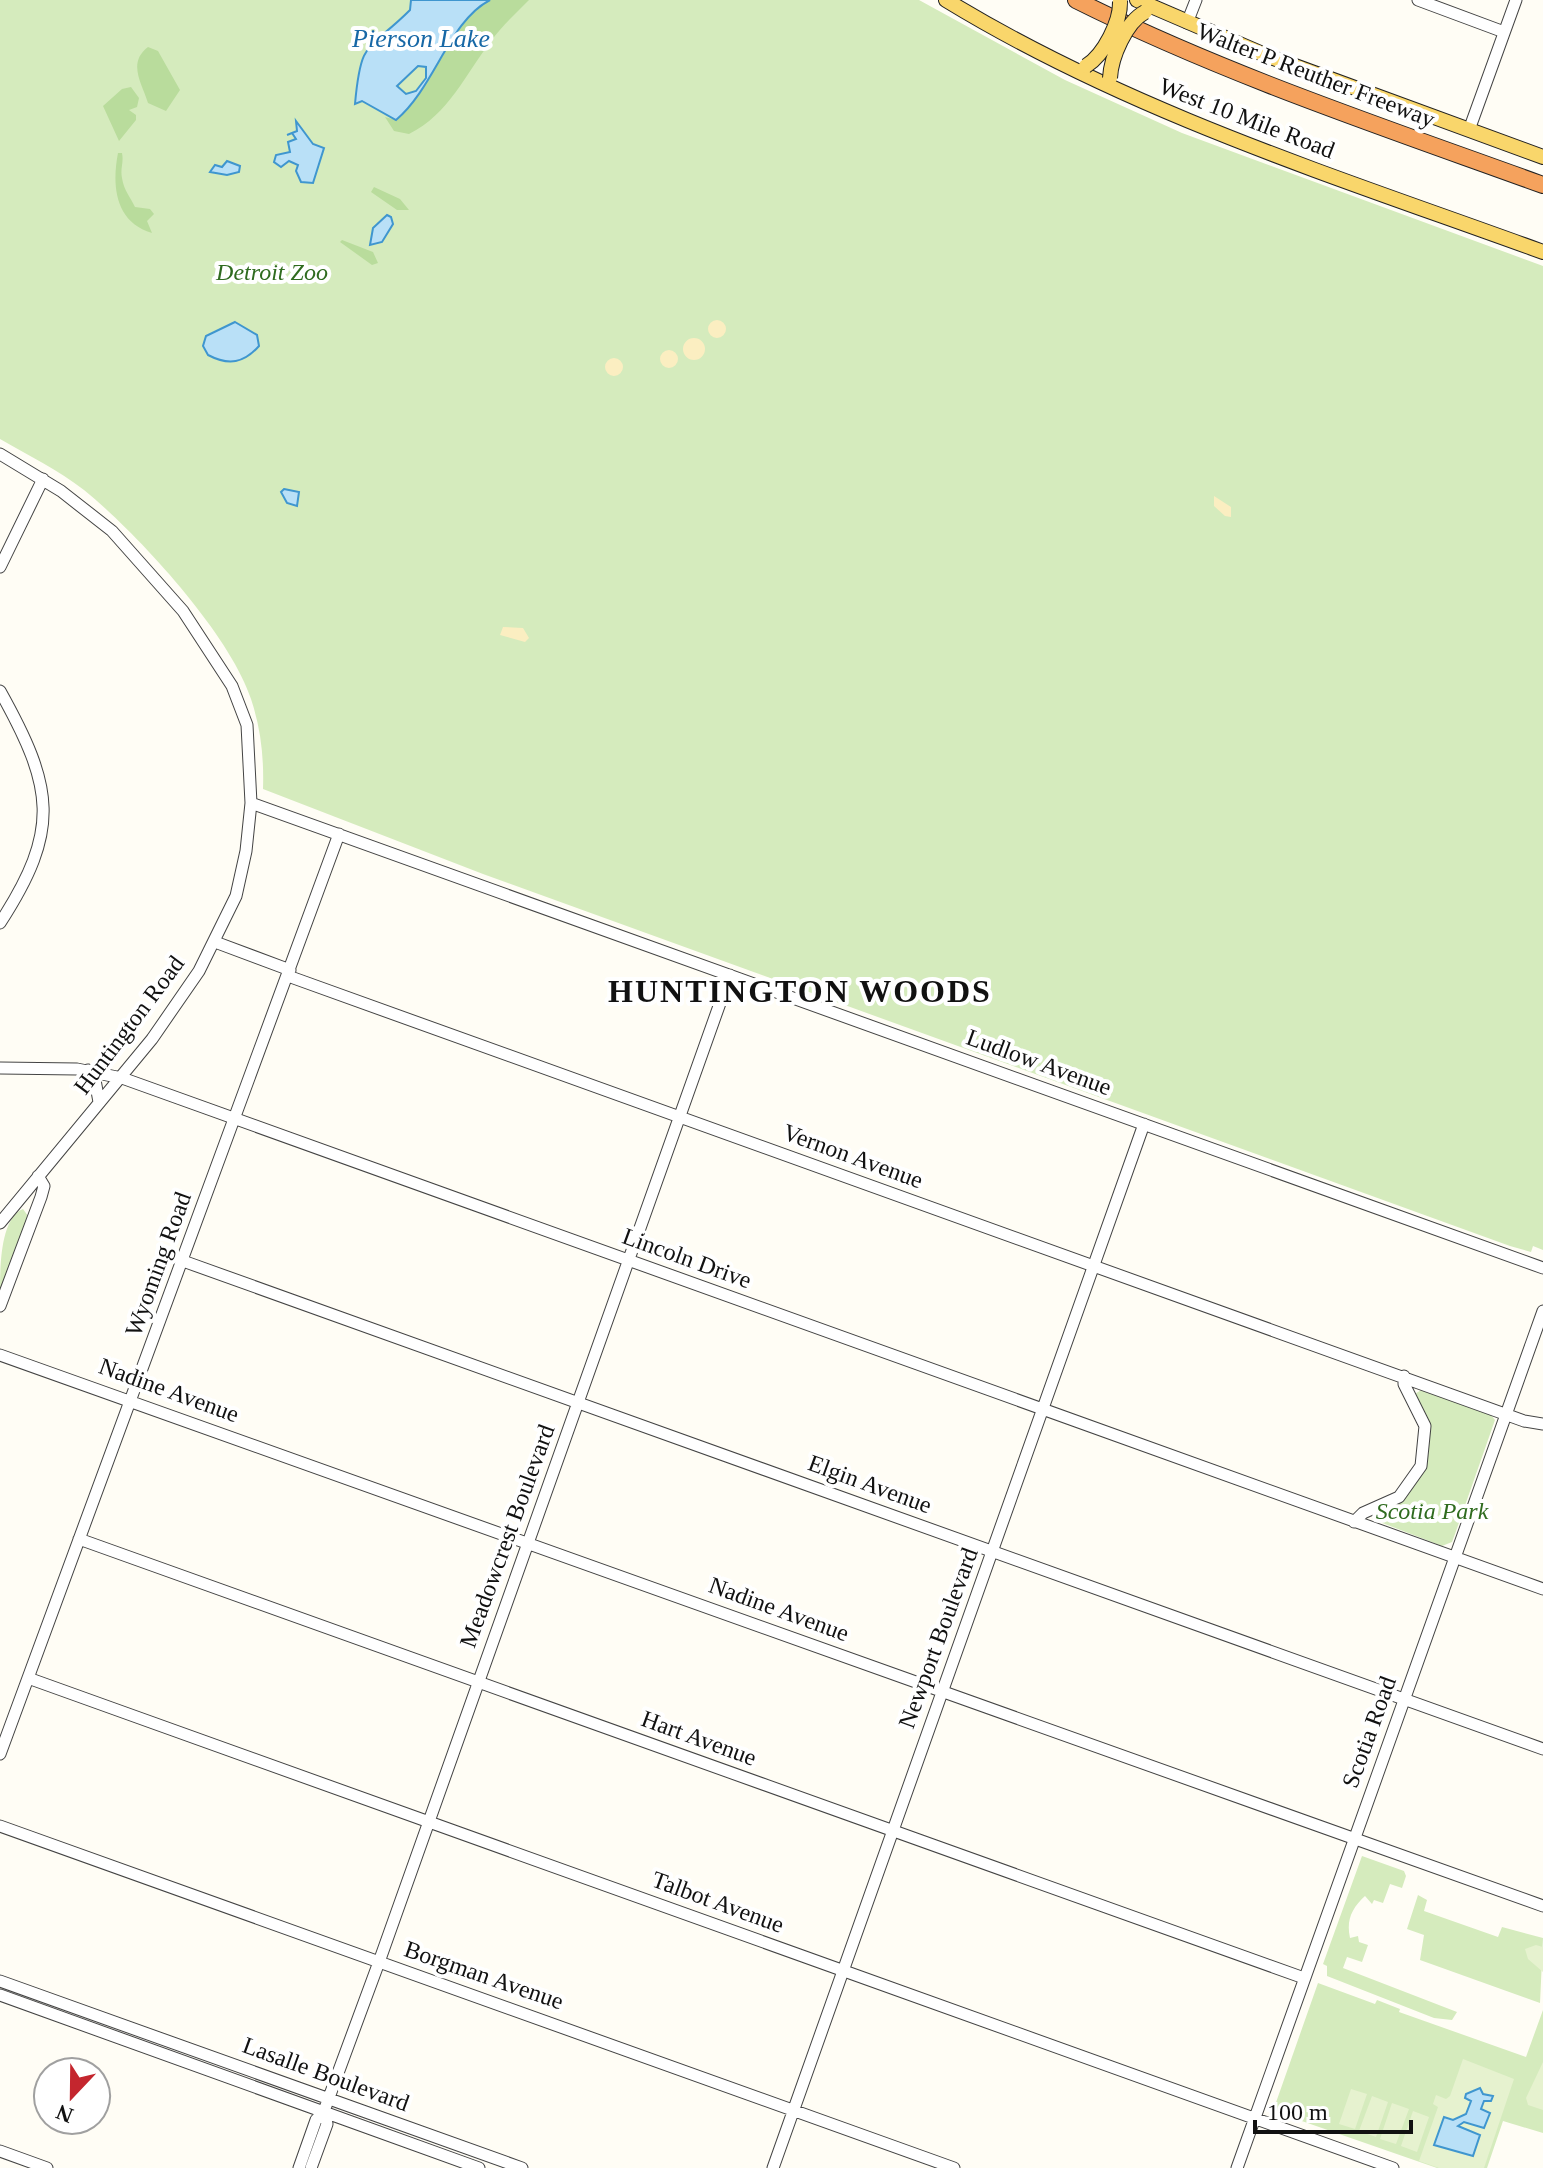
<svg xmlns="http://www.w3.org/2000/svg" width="1543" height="2168" font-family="'Times New Roman',serif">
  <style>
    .green { fill: #d5ebbd }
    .forest { fill: #b9dc9c }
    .sand { fill: #fbeec1 }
    .pitch { fill: #e6f2cf }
    .water { fill: #b9e0f7; stroke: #3f96cf; stroke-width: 2; fill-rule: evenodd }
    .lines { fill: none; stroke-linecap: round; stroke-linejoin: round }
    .minor-casing { stroke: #444; stroke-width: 13 }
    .major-casing { stroke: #222; stroke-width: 16 }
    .highway-casing { stroke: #222; stroke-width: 18 }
    .minor { stroke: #fff; stroke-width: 11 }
    .major { stroke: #f9d66b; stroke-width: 14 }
    .highway { stroke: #f5a25d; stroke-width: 16 }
    .major-bridge-casing { stroke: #222; stroke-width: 16; stroke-linecap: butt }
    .major-bridge { stroke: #f9d66b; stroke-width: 14 }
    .labels { text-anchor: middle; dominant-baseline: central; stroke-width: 8; stroke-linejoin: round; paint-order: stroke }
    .street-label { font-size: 24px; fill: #111; stroke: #fff }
    .park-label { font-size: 24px; font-style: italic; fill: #2f6b1f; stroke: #fff }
    .water-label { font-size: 26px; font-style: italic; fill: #1768a6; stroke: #fff }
    .district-label { font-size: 32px; font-weight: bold; letter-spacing: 2px; fill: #111; stroke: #fff }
  </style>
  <rect width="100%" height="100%" fill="#fffdf5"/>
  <path class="green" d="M0 0H919L1065 80 1182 133 1543 266V1250L1533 1246 1531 1252 1510 1246 483 874 263 789C264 758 261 729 251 699 230 634 137 533 84 490 58 470 28 455 0 439Z
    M23 1209 28 1216 0 1294C0 1268 0 1218 23 1209Z
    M1421 1390 1491 1415 1495 1420 1455 1534 1452 1542 1442 1546 1372 1519 1374 1514C1433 1477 1440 1460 1415 1394Z
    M1362 1856 1404 1871 1406 1876 1402 1888 1390 1884 1383 1903 1374 1900 1372 1904 1365 1896C1352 1908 1346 1920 1350 1938L1358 1936 1359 1942 1368 1945 1362 1962 1347 1957 1343 1968 1457 2012 1452 2020 1434 2018 1327 1976V1966L1323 1964Z
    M1418 1895 1427 1900 1424 1911 1498 1937 1502 1927 1543 1938 1540 2003 1420 1960 1424 1935 1407 1929Z
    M1318 1983 1375 2004 1377 2000 1400 2009 1399 2012 1526 2057 1543 2010V2133L1503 2121 1487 2168H1437L1273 2111Z"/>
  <path class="forest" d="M490 0H529C516 13 502 26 491 41 465 75 449 114 409 134L394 131 385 117 396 120C435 87 449 21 490 0Z
    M148 47 158 51 180 90 166 111 148 103C142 83 127 63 148 47Z
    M131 87 139 98 137 107 129 110 136 115V120L119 141 103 106 122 89Z
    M118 153H122C124 163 120 168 122 178 124 191 130 196 135 207L150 209 154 214 147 221 152 233C114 222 112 184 118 153Z
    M374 187 400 199 409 210H397L371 192Z
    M342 240 373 252 378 263 372 265 340 242Z"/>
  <path class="sand" d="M708 329a9 9 0 1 1 18 0a9 9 0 1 1-18 0Z
    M683 349a11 11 0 1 1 22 0a11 11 0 1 1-22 0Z
    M660 359a9 9 0 1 1 18 0a9 9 0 1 1-18 0Z
    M605 367a9 9 0 1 1 18 0a9 9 0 1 1-18 0Z
    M1214 496 1231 507V517L1225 516 1214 506Z
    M503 627 523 628 529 638 525 642 500 635Z"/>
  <path class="pitch" d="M1536 1945 1543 1947V1972L1528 1959 1525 1949Z
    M1463 2059 1514 2079 1484 2168H1439L1419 2161 1438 2107 1433 2104 1436 2095 1446 2099 1450 2096Z
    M1543 2062V2110L1528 2105 1526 2098Z
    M1351 2089 1367 2094 1355 2129 1339 2124Z
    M1372 2096 1388 2102 1376 2137 1359 2131Z
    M1392 2103 1409 2109 1396 2144 1380 2139Z
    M1413 2111 1429 2117 1417 2152 1401 2146Z"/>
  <path class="water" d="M411 0H490C449 21 435 87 396 120L362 101 355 104C361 37 368 52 410 10ZM418 66 426 67V78L416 91 406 94 397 86Z
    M296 121 313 144 324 148 313 183 301 182 296 171 298 165 289 161 281 167 274 162 276 155 290 152 288 142 296 139 292 133 287 135 297 131Z
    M227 161 240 166 239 172 227 175 210 172 215 165 222 167Z
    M387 215 391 217 393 224 382 242 370 245 373 228Z
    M235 322 257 335 259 346C244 363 229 366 208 355L203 346 206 336Z
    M284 489 299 492 297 506 287 503 281 492Z
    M1480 2088 1483 2094 1493 2096 1491 2101H1484L1481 2109 1490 2113 1484 2128 1464 2122 1458 2126 1480 2135 1473 2156 1434 2145 1444 2117 1453 2120 1466 2114 1471 2101 1465 2098 1466 2094Z"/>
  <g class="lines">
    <g class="minor-casing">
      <path id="minor" d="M1418 0 1504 32
        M1187 23 1196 0
        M1469 130 1516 0
        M0 454 61 491 112 531 183 611 232 686 247 725 251 803 246 851 236 896 199 971 152 1039 0 1223
        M0 567 43 479
        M0 691C54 788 61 829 0 923
        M251 803 1543 1268
        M215 942 290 970
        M288 976 1524 1421 1543 1424
        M0 1068 77 1069 122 1078 1543 1589
        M88 1070 95 1080 99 1102
        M183 1261 1543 1749
        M0 1306 41 1197 44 1186 38 1176
        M0 1355 1543 1906
        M1354 1522 1363 1513 1399 1497 1421 1466 1425 1426 1404 1384V1376
        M79 1539 1304 1978
        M28 1678 1393 2168
        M0 1754 339 834
        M0 1826 954 2168
        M0 1981 522 2168
        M0 1995 479 2168
        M0 2151 47 2168
        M299 2168 316 2120 324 2111 379 1962 730 975
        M311 2168 327 2124 324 2111
        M773 2168 1144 1124
        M1237 2168 1543 1311"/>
    </g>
    <g class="major-casing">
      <path id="major" d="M946 0C1131 113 1340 178 1543 252
        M1137 0 1265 55 1543 157"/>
    </g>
    <g class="highway-casing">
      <path id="highway" d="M1076 0C1226 75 1386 128 1543 185"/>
    </g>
    <use href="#minor" class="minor"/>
    <use href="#major" class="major"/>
    <use href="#highway" class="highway"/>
    <g class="major-bridge-casing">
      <path id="major-bridge" d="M1086 66C1104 55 1121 21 1120 1
        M1110 78C1111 57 1126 22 1145 12"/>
    </g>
    <use href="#major-bridge" class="major-bridge"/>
  </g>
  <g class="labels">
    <g class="street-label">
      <text transform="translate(1316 75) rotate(21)">Walter P Reuther Freeway</text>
      <text transform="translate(1247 118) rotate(21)">West 10 Mile Road</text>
      <text transform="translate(129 1025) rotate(-53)">Huntington Road</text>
      <text transform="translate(1039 1062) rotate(20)">Ludlow Avenue</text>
      <text transform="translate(853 1156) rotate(20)">Vernon Avenue</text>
      <text transform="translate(687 1258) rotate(20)">Lincoln Drive</text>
      <text transform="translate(158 1264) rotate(-70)">Wyoming Road</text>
      <text transform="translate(169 1390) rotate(20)">Nadine Avenue</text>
      <text transform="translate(870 1484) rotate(20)">Elgin Avenue</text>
      <text transform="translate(507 1536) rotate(-70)">Meadowcrest Boulevard</text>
      <text transform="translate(779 1609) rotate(20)">Nadine Avenue</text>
      <text transform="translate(938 1638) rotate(-70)">Newport Boulevard</text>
      <text transform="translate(1369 1732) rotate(-70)">Scotia Road</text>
      <text transform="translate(699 1738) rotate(20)">Hart Avenue</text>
      <text transform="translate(718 1902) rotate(20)">Talbot Avenue</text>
      <text transform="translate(484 1975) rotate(19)">Borgman Avenue</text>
      <text transform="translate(326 2074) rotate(20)">Lasalle Boulevard</text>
    </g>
    <g class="park-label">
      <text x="272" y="272">Detroit Zoo</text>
      <text x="1432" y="1511">Scotia Park</text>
    </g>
    <g class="water-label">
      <text x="421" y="38">Pierson Lake</text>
    </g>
    <g class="district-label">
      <text x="800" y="991">HUNTINGTON WOODS</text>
    </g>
  </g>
  <g transform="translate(72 2096) rotate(202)"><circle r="38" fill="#ffffff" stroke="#a0a0a0" stroke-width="2"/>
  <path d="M0-6L14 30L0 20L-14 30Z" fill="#c4262e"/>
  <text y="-12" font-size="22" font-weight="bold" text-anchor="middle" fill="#111111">N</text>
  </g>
  <path d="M1255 2120v12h156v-12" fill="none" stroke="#111111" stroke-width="4"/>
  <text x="1267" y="2120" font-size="24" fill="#111111" stroke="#ffffff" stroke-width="6" paint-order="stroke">100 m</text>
</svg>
